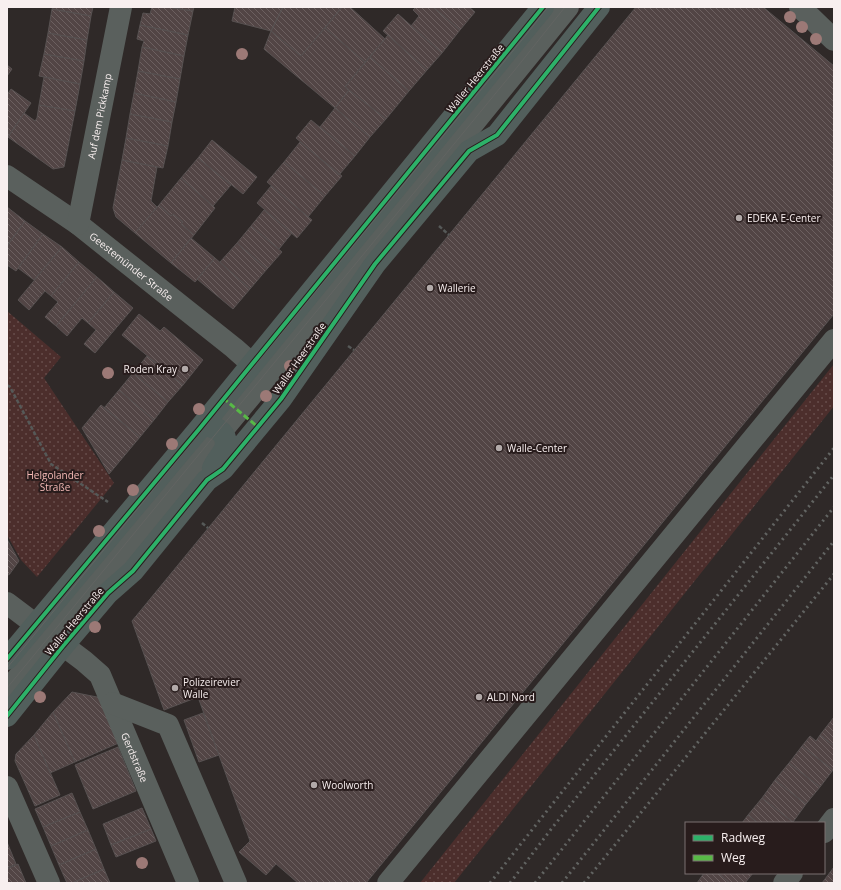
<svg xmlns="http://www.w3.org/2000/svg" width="841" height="890" font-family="'Open Sans',sans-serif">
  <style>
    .green { fill: url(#green-dots) }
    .building { fill: url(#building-back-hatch); stroke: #575151 }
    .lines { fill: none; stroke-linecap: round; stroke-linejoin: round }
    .path { stroke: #565958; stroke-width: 2.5; stroke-dasharray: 4 2; stroke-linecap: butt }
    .minor { stroke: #5a605d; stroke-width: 22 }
    .major { stroke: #525f5c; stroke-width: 22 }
    .tram { stroke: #626462; stroke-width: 1 }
    .rail { stroke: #626462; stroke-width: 3; stroke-dasharray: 2 4; stroke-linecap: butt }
    .quiet { stroke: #58b947; stroke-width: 3; stroke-dasharray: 6 3; stroke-linecap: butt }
    .cycleway-casing { stroke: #281c1c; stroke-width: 6 }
    .cycleway { stroke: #2db169; stroke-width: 4 }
    .tree { fill: #9c7976 }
    .poi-dot { fill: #b2aaa9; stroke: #281c1c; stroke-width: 1.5 }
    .labels { text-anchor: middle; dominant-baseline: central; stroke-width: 4; stroke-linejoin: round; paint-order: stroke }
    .street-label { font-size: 10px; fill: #f8efef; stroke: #281c1c }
    .poi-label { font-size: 10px; fill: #f8efef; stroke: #281c1c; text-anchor: start }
    .park-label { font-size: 10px; fill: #f5bab6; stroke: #281c1c }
  </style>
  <defs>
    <pattern id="green-dots" width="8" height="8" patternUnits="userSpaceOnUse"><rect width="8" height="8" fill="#4c2e2c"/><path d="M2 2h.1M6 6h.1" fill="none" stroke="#674d4b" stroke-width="1.8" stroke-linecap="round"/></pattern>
    <pattern id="building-back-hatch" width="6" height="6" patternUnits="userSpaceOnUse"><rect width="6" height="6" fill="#524545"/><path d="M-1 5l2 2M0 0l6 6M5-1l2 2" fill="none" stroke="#6c6060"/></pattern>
  </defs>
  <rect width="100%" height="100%" fill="#2f2928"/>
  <path class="green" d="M7 311 61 357 44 378 114 483 37 577 21 560 7 535Z
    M834 364V406L454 883H420Z"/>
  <path class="building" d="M53 7H93L91 16 52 9Z
    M152 7H168L193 11 188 35 140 25 143 13 150 14Z
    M168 7H194L193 11Z
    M235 7H283L271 31 232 21Z
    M283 7H342L301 56 271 31Z
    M342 7H350L385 39 365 62 325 28Z
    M416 7H433L460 30 442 53 411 26 419 16 413 10Z
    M433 7H469L475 12 460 30Z
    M636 7H763L834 66V314L366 883H298L276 864 266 875 239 852 250 841 198 697 164 710 132 621Z
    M52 9 91 16 87 40 48 33Z
    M398 14 442 53 427 70 383 31Z
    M140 25 188 35 184 56 142 47 144 41 137 39Z
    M325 28 365 62 345 87 349 90 335 108 264 49 271 31 301 56Z
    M48 33 87 40 84 61 44 54Z
    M388 35 427 70 409 91 370 57Z
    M142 47 184 56 180 79 138 71Z
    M44 54 84 61 80 84 39 76Z
    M370 57 409 91 386 119 345 87Z
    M7 65 12 69 7 76Z
    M138 71 180 79 176 102 134 93Z
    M44 77 80 84 75 111 39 105Z
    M11 89 31 103 8 137 7 95Z
    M349 90 386 119 370 137 335 108Z
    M134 93 176 102 172 122 130 114Z
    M39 105 75 111 64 167 53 169 8 137 24 113 35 121 37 118Z
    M335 108 370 137 355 156 320 127Z
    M130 114 172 122 168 146 126 138Z
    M311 120 355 156 339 175 296 138Z
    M126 138 168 146 163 168 122 160Z
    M212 140 257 177 243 194 198 158Z
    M300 142 342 176 325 196 284 162Z
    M198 158 231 185 213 206 181 178Z
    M122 160 157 167 151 201 157 207 135 233 116 217 113 208Z
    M284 162 325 196 308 217 267 182Z
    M181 178 215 208 194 235 181 224 183 222 173 214 171 216 159 205Z
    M271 186 312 220 297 238 257 203Z
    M159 205 171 216 173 214 183 222 181 224 194 235 171 263 135 233Z
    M7 207 25 221 7 246Z
    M264 210 292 233 279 249 251 226Z
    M25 221 43 234 16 271 7 265V246Z
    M251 226 282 252 267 269 237 243Z
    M43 234 62 247 34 280 18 268Z
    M191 238 215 258 195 282 171 263Z
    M237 243 267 269 250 289 220 262Z
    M62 247 79 262 51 296 45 291 29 310 18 300Z
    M215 258 250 289 233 309 197 279Z
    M79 262 97 277 56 326 45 317 58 302 51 296Z
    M97 277 114 292 88 323 82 318 67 336 56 326Z
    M114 292 133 308 95 353 84 344 96 330 88 323Z
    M139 314 160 331 164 327 203 360 183 385 122 335Z
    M147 356 183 385 168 402 133 373Z
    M133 373 168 402 154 420 119 390Z
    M119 390 154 420 140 437 104 408Z
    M101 405 140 437 109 474 82 428Z
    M7 539 19 561 9 575 7 574Z
    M72 692 102 698 121 742 75 762 53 712Z
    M53 712 75 762 50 773 34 735Z
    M203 713 219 755 199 762 184 720Z
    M834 717V746L820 735Z
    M34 735 60 795 35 806 15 761 16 754Z
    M820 735 834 746V768L833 770 802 746 810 736 816 741Z
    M802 746 833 770 820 787 789 763Z
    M118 747 136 791 93 809 75 765Z
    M789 763 820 787 806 804 775 780Z
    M775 780 806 804 793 822 762 798Z
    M72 793 80 812 43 827 35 809Z
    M762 798 793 822 792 823H758L748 815Z
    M142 808 151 829 111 845 103 824Z
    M80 812 88 830 51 846 43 827Z
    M748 815 758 823H742Z
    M151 829 156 841 116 857 111 845Z
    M88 830 96 849 59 865 51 846Z
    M7 842 16 864 7 868Z
    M96 849 104 869 72 883H67L59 865Z
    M18 864 26 883H7V869Z
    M834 867V883H822Z
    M104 869 110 883H72Z
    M704 873H718L730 883H697Z
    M718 873H753L745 883H730Z"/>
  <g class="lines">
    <path class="path" d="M439 226 449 235
      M348 346 354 350
      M7 385 10 387 51 464 108 502
      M202 523 208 528"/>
    <g class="minor">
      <path d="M800 7 834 40"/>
      <path id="s1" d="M7 176 78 224 234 348 252 364"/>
      <path id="s2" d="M78 224 121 7"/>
      <path id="s3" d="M7 603 84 661 100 675 188 883"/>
      <path d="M7 691 306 329 568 7"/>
      <path d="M112 703 168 725 236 883"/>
      <path d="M7 787 49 883"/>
      <path d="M824 832 834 819"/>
      <path d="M388 883 834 340"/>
      <path d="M784 883 792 873"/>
    </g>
    <path class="major" d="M200 428 206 425C218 428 229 434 225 449 222 455 216 461 213 468
      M7 659 200 428 543 7
      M7 716 63 646 108 593 133 571 207 480 223 469 281 399 375 264 420 210 469 151 497 135 599 7"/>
    <path class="tram" d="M7 668 526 35 548 7
      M7 688 514 71 565 7"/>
    <path class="rail" d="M490 883 834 448
      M510 883 552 828 834 475
      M535 883 834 507
      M562 883 834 541
      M584 883 834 574"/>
    <path class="quiet" d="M223 398 258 427"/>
    <g class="cycleway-casing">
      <path id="cycleway" d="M7 659 200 428 543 7
        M7 716 63 646 108 593 133 571 207 480 223 469 281 399 375 264 420 210 469 151 497 135 599 7"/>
    </g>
    <use href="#cycleway" class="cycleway"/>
  </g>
  <g class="tree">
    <circle cx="790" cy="17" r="6"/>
    <circle cx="802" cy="27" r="6"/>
    <circle cx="816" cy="39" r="6"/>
    <circle cx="242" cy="54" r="6"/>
    <circle cx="290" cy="366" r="6"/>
    <circle cx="108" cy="373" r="6"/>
    <circle cx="266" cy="396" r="6"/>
    <circle cx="199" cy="409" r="6"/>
    <circle cx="172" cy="444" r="6"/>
    <circle cx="133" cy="490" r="6"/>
    <circle cx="99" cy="531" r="6"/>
    <circle cx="95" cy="627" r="6"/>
    <circle cx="40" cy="697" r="6"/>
    <circle cx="142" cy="863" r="6"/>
  </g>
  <g class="poi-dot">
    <circle cx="739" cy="218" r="4"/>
    <circle cx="430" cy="288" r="4"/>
    <circle cx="185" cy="369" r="4"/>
    <circle cx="499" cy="448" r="4"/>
    <circle cx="175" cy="688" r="4"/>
    <circle cx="479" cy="697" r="4"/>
    <circle cx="314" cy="785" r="4"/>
  </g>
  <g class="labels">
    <g class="street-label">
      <text transform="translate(475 78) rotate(-51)">Waller Heerstraße</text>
      <text stroke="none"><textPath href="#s2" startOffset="110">Auf dem Pickkamp</textPath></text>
      <text stroke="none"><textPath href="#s1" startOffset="154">Geestemünder Straße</textPath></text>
      <text transform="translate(299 358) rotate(-55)">Waller Heerstraße</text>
      <text transform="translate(74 621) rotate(-50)">Waller Heerstraße</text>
      <text stroke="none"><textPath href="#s3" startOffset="207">Gerdstraße</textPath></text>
    </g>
    <g class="poi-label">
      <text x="747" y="218">EDEKA E-Center</text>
      <text x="438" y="288">Wallerie</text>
      <text x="177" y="369" text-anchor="end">Roden Kray</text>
      <text x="507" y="448">Walle-Center</text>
      <text x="183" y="682">Polizeirevier<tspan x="183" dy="12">Walle</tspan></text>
      <text x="487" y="697">ALDI Nord</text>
      <text x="322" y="785">Woolworth</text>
    </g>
    <g class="park-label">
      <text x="55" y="475">Helgolander<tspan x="55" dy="12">Straße</tspan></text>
    </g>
  </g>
  <rect width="841" height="890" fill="none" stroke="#f8efef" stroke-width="16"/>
  <rect x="685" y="822" width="140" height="52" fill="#281c1c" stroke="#7b7070"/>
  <rect x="693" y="835" width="20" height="6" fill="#2db169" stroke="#7b7070"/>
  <text x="721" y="842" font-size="12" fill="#f8efef">Radweg</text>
  <rect x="693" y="855" width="20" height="6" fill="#58b947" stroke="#7b7070"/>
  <text x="721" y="862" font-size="12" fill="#f8efef">Weg</text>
</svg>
